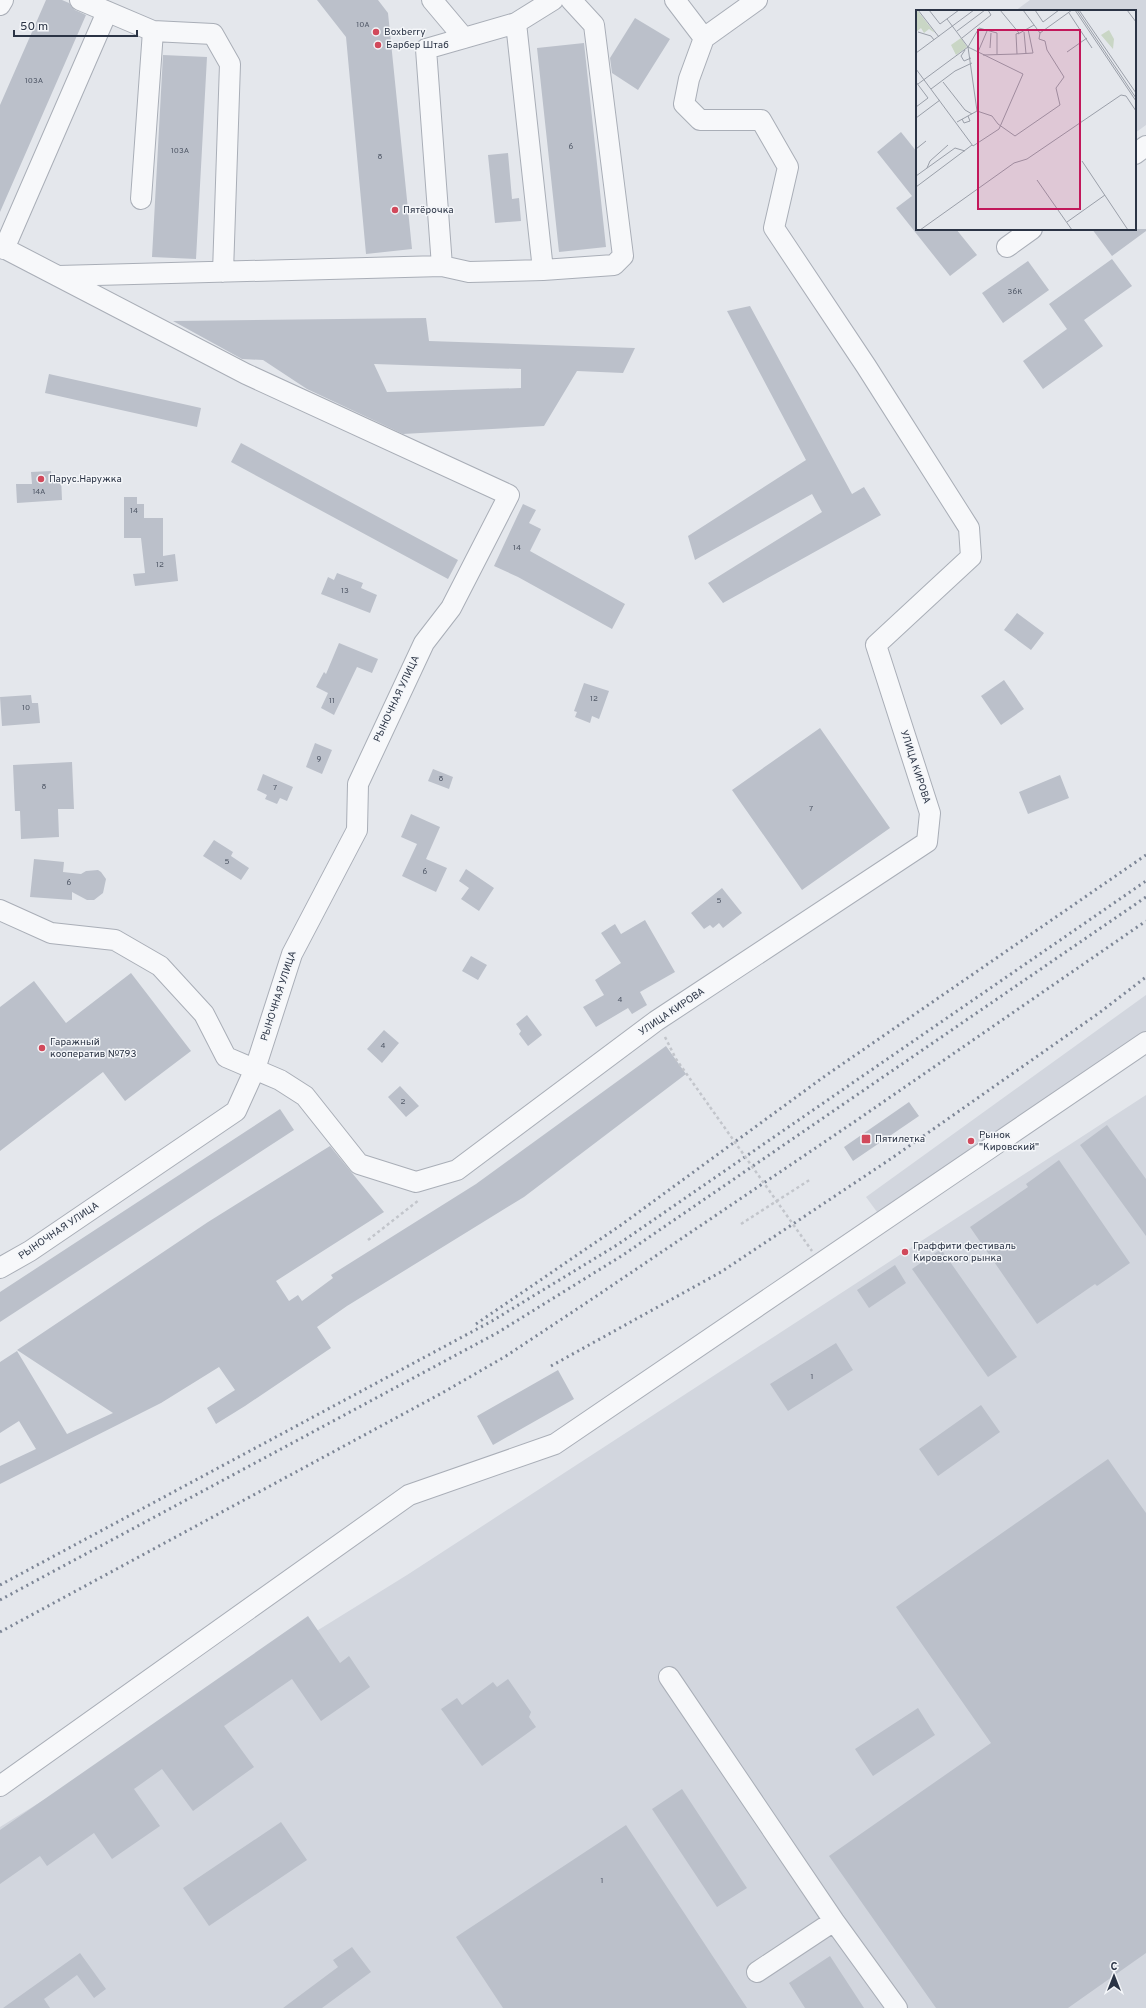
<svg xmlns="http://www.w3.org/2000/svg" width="1146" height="2008" font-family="Overpass,sans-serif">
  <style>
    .built { fill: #d2d6de }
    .building { fill: #bbc0ca; fill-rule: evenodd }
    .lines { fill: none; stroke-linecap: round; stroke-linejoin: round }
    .minor-casing { stroke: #a9aeb7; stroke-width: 22 }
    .path { stroke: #c2c5cb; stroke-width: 2.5; stroke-dasharray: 3 3; stroke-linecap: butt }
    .minor { stroke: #f7f8fa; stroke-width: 20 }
    .rail { stroke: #7d8696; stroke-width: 3; stroke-dasharray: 2 4; stroke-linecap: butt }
    .path-bridge { stroke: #c2c5cb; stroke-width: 2.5; stroke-dasharray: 3 3; stroke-linecap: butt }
    .poi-dot { fill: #d1495b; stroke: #f4f6f9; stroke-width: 1.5 }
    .labels { text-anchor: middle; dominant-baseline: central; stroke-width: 3; stroke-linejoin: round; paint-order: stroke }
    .number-label { font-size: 8px; fill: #4f5766 }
    .poi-label { font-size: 10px; fill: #2b3445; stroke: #f4f6f9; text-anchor: start }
    .street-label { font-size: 10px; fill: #2b3445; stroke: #f4f6f9 }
    .inset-road { fill: none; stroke: #9a9fa9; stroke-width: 1 }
    .view { fill: #c2185b; fill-opacity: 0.15; stroke: #c2185b; stroke-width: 2 }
    .inset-edge { fill: none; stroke: #2b3445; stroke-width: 2 }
  </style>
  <rect width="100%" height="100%" fill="#e4e7ec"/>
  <path class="built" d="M1030 0H1146V125L1135 133V11H1015Z
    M1146 995V1044L883 1220 866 1197Z
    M1146 1095V2008H0V1827L407 1575Z"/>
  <path class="building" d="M46 0H62L69 3 75 10 86 15 0 212V105Z
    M317 0H378L388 13 412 249 366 254 346 37Z
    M635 18 670 39 638 90 612 73 610 58Z
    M584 43 606 247 559 252 537 48Z
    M163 55 207 57 196 259 152 257Z
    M901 132 917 152V229H956L977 255 950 276 896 208 912 196 877 152Z
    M508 153 512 199 519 198 521 221 495 223 488 155Z
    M1092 229H1146V231L1112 256Z
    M1112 259 1132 286 1084 320 1103 346 1043 389 1023 361 1067 329 1049 304Z
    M1028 261 1049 290 1003 323 982 293Z
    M750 306 852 494 864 487 881 515 723 603 708 583 822 512 812 494 695 560 688 536 806 460 727 311Z
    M426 318 429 341 635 348 623 373 577 371 544 426 403 434 307 389 263 360 242 359 173 321ZM374 364 521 369V388L387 392Z
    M49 374 201 408 197 427 45 393Z
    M241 443 458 560 448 579 231 462Z
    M51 471 52 478 61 477 62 500 17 503 16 484H32L31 472Z
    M124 497H137V504H144V518H163V556L175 554 178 581 135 586 133 574 145 573 141 538H124Z
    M523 504 536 510 529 523 541 529 530 551 625 604 612 629 518 577 494 566Z
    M337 573 363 583 361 588 377 595 370 613 321 594 328 577 334 580Z
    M1017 613 1044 633 1031 650 1004 630Z
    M339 643 378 659 372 673 357 667 334 715 321 708 328 693 316 687 324 672 326 674Z
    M1004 680 1024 709 1001 725 981 696Z
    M584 683 609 691 599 719 592 716 590 723 575 717 577 712 574 711Z
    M31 695 32 703H38L40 723 2 726 0 697Z
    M820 728 890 828 802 890 732 790Z
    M315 743 332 750 322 774 306 767Z
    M72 762 74 809H58L59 837 21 839 20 811H15L13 765Z
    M433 769 453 777 449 789 428 781Z
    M263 774 293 787 287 801 280 798 277 804 265 799 267 795 257 790Z
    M1060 775 1069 798 1028 814 1019 792Z
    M411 814 440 827 426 859 447 868 436 892 402 876 417 844 401 837Z
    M214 840 233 852 231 856 249 868 241 880 203 856Z
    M34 859 64 862 63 872 81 874 86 871 98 870 101 872 106 879 103 893 94 900H87L72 892V900L30 897Z
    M466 869 494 888 479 911 461 899 469 888 459 881Z
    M722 888 742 913 723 928 719 923 713 928 710 925 704 929 691 913Z
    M645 920 675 972 640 992 647 1005 632 1014 628 1008 596 1027 583 1007 604 995 595 980 621 963 601 933 615 924 621 934Z
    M471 956 487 965 478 980 462 971Z
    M131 973 191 1051 125 1101 103 1072 0 1151V1007L34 981 66 1023Z
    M527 1015 542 1035 528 1046 519 1034 521 1031 516 1024Z
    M384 1030 399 1043 382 1063 367 1049Z
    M666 1046 686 1074 524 1197 347 1306 317 1327 331 1348 245 1406 216 1424 207 1408 235 1390 219 1367 161 1403 0 1484V1466L36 1449 19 1421 0 1433V1362L17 1351 67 1434 113 1413 17 1350 208 1222 330 1146 384 1212 276 1281 289 1301 298 1295 302 1301 333 1278 331 1275 476 1184Z
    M400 1086 419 1106 406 1117 388 1097Z
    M909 1102 919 1116 853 1161 844 1147Z
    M280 1109 294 1130 0 1322V1292Z
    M1107 1125 1146 1179V1236L1080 1145Z
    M1059 1160 1130 1263 1097 1286 1095 1284 1037 1324 970 1227 1028 1187 1026 1184Z
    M941 1249 1017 1357 988 1377 912 1269Z
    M895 1265 906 1283 869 1308 857 1290Z
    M836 1343 853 1370 788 1411 770 1384Z
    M558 1370 574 1399 493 1445 477 1416Z
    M981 1405 1000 1432 938 1476 919 1449Z
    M1108 1459 1146 1513V1953L1068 2008H936L829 1856 991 1743 896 1607Z
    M308 1616 340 1663 349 1656 370 1687 321 1721 292 1679 224 1726 254 1767 193 1811 162 1769 134 1789 160 1826 112 1859 94 1833 47 1866 40 1856 0 1884V1830Z
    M508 1679 531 1712 529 1717 536 1727 482 1766 441 1709 457 1698 462 1705 493 1682 497 1687Z
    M918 1708 935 1735 873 1776 855 1749Z
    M682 1789 747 1888 717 1907 652 1809Z
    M281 1822 307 1860 209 1926 183 1888Z
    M626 1825 747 2008H503L456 1937Z
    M352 1947 371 1972 322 2008H283L338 1967 333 1960Z
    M80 1953 106 1989 94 1998 77 1975 44 1999 50 2008H3Z
    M830 1956 864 2008H805L789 1983Z"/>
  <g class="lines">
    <g class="minor-casing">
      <path id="minor" d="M80 0 153 31 213 34 230 64 223 272
        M432 0 464 38 453 41
        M675 0 704 38
        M0 5 3 0
        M516 23 543 270
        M704 38 757 0
        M426 49 516 23 553 0
        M1135 154 1146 146
        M141 199 153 31
        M0 246 246 374 509 495 451 608 424 643 358 784 357 830 292 954 255 1069 236 1111 30 1251 0 1268
        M1007 247 1032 229
        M4 249 107 12
        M442 266 469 272 543 270 614 265 623 256 594 25 571 0
        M58 276 442 266 426 49
        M0 910 51 933 115 940 160 966 204 1014 226 1057 280 1080 305 1096 359 1164 416 1182 457 1170 656 1021 927 842 930 813 876 645 971 557 969 528 866 366 774 228 788 167 761 120H700L684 104 689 79 704 38
        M669 1677 834 1921 897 2008
        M0 1786 409 1495 555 1444 1146 1042
        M757 1972 834 1921"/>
    </g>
    <path class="path" d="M665 1037 676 1059 710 1107
      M741 1224 811 1179
      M368 1240 419 1200"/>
    <use href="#minor" class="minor"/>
    <path class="rail" d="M476 1324 621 1225 825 1076 1146 855
      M551 1366 721 1272 892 1158 1099 1013 1146 977
      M0 1585 492 1321 617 1245 1146 881
      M0 1600 497 1333 623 1255 1146 897
      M0 1632 442 1393 506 1356 592 1299 857 1120 1146 921"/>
    <path class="path-bridge" d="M710 1107 812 1251"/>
  </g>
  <g class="poi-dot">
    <circle cx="376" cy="32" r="4"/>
    <circle cx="378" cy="45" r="4"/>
    <circle cx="395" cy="210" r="4"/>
    <circle cx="41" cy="479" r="4"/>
    <circle cx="42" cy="1048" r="4"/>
    <rect x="861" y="1134" width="10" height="10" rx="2"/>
    <circle cx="971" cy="1141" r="4"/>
    <circle cx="905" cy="1252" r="4"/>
  </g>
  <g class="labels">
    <g class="number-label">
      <text x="363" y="25">10А</text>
      <text x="34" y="81">103А</text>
      <text x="571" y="147">6</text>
      <text x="180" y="151">103А</text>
      <text x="380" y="157">8</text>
      <text x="1015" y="292">36К</text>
      <text x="39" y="492">14А</text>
      <text x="134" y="511">14</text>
      <text x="517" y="548">14</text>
      <text x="160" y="565">12</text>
      <text x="345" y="591">13</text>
      <text x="594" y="699">12</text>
      <text x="332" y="701">11</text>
      <text x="26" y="708">10</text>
      <text x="319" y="759">9</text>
      <text x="441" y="779">8</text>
      <text x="44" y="787">8</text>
      <text x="275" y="788">7</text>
      <text x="811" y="809">7</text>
      <text x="227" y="862">5</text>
      <text x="425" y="872">6</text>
      <text x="69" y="883">6</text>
      <text x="719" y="901">5</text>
      <text x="620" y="1000">4</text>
      <text x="383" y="1046">4</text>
      <text x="403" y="1102">2</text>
      <text x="812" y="1377">1</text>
      <text x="602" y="1881">1</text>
    </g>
    <g class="poi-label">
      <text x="384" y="32">Boxberry</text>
      <text x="386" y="45">Барбер Штаб</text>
      <text x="403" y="210">Пятёрочка</text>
      <text x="49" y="479">Парус.Наружка</text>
      <text x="50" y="1042">Гаражный<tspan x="50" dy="12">кооператив №793</tspan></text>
      <text x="979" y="1135">Рынок<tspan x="979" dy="12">"Кировский"</tspan></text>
      <text x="875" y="1139">Пятилетка</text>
      <text x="913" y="1246">Граффити фестиваль<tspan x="913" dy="12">Кировского рынка</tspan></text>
    </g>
    <g class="street-label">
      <text transform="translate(397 699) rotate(-65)">РЫНОЧНАЯ УЛИЦА</text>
      <text transform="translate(915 767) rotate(72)">УЛИЦА КИРОВА</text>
      <text transform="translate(279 996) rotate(-72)">РЫНОЧНАЯ УЛИЦА</text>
      <text transform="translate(672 1012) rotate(-34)">УЛИЦА КИРОВА</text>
      <text transform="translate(59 1231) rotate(-34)">РЫНОЧНАЯ УЛИЦА</text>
    </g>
  </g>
  <g transform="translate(916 10)">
    <rect width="220" height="220" fill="#e4e7ec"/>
    <path d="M0 0H1L19 23 13 19 8 23 5 18 0 22ZM193 20 198 29 197 39 185 25ZM45 28 51 37 40 45 35 35Z" fill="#c9d6c5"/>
    <path class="inset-road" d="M2 0 23 27M13 0 24 14 43 0M107 0 124 23M119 0 127 12 143 0M159 0 220 91M161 0 220 88M163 0 220 83M211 0 220 12M153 3 176 38M31 9 52 37 61 101 41 112M63 18 81 23V44M41 21 69 0M2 22 15 26 18 30M108 22 110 44M124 23 156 0M102 24 118 15M46 28 75 5 72 0M74 38 75 23M49 40 45 46 48 51 55 48M62 42 71 21M151 42 171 28M0 43 58 0M101 44 117 43 112 19M67 45 101 44 100 24 103 23 84 0M0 59 57 136 83 119 107 64 52 37M0 72 12 88 0 97M27 72 49 100 56 104M2 74 52 37 63 18M15 79 39 61 56 53M61 101 76 106 82 114 99 126 144 95 140 78 148 67 131 40 129 31 123 29 124 23M0 108 24 90M46 109 48 113 54 111 52 106M0 139 10 131M166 151 212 220M11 158 14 151 32 135M0 166 39 138 49 141M121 170 156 220M0 177 56 135M151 212 189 185M4 220 98 153 111 149 205 85 210 86 220 101"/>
    <path class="view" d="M62 20H164V199H62Z"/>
    <rect width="220" height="220" class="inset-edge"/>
  </g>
  <g transform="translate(1114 1976)" stroke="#f4f6f9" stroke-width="3" paint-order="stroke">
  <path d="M0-3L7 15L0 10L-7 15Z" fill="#2b3445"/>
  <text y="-6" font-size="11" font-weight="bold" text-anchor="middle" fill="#2b3445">С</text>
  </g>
  <path d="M14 30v6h123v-6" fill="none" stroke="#2b3445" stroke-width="2"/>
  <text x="20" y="30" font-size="12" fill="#2b3445" stroke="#f4f6f9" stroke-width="3" paint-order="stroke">50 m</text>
</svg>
